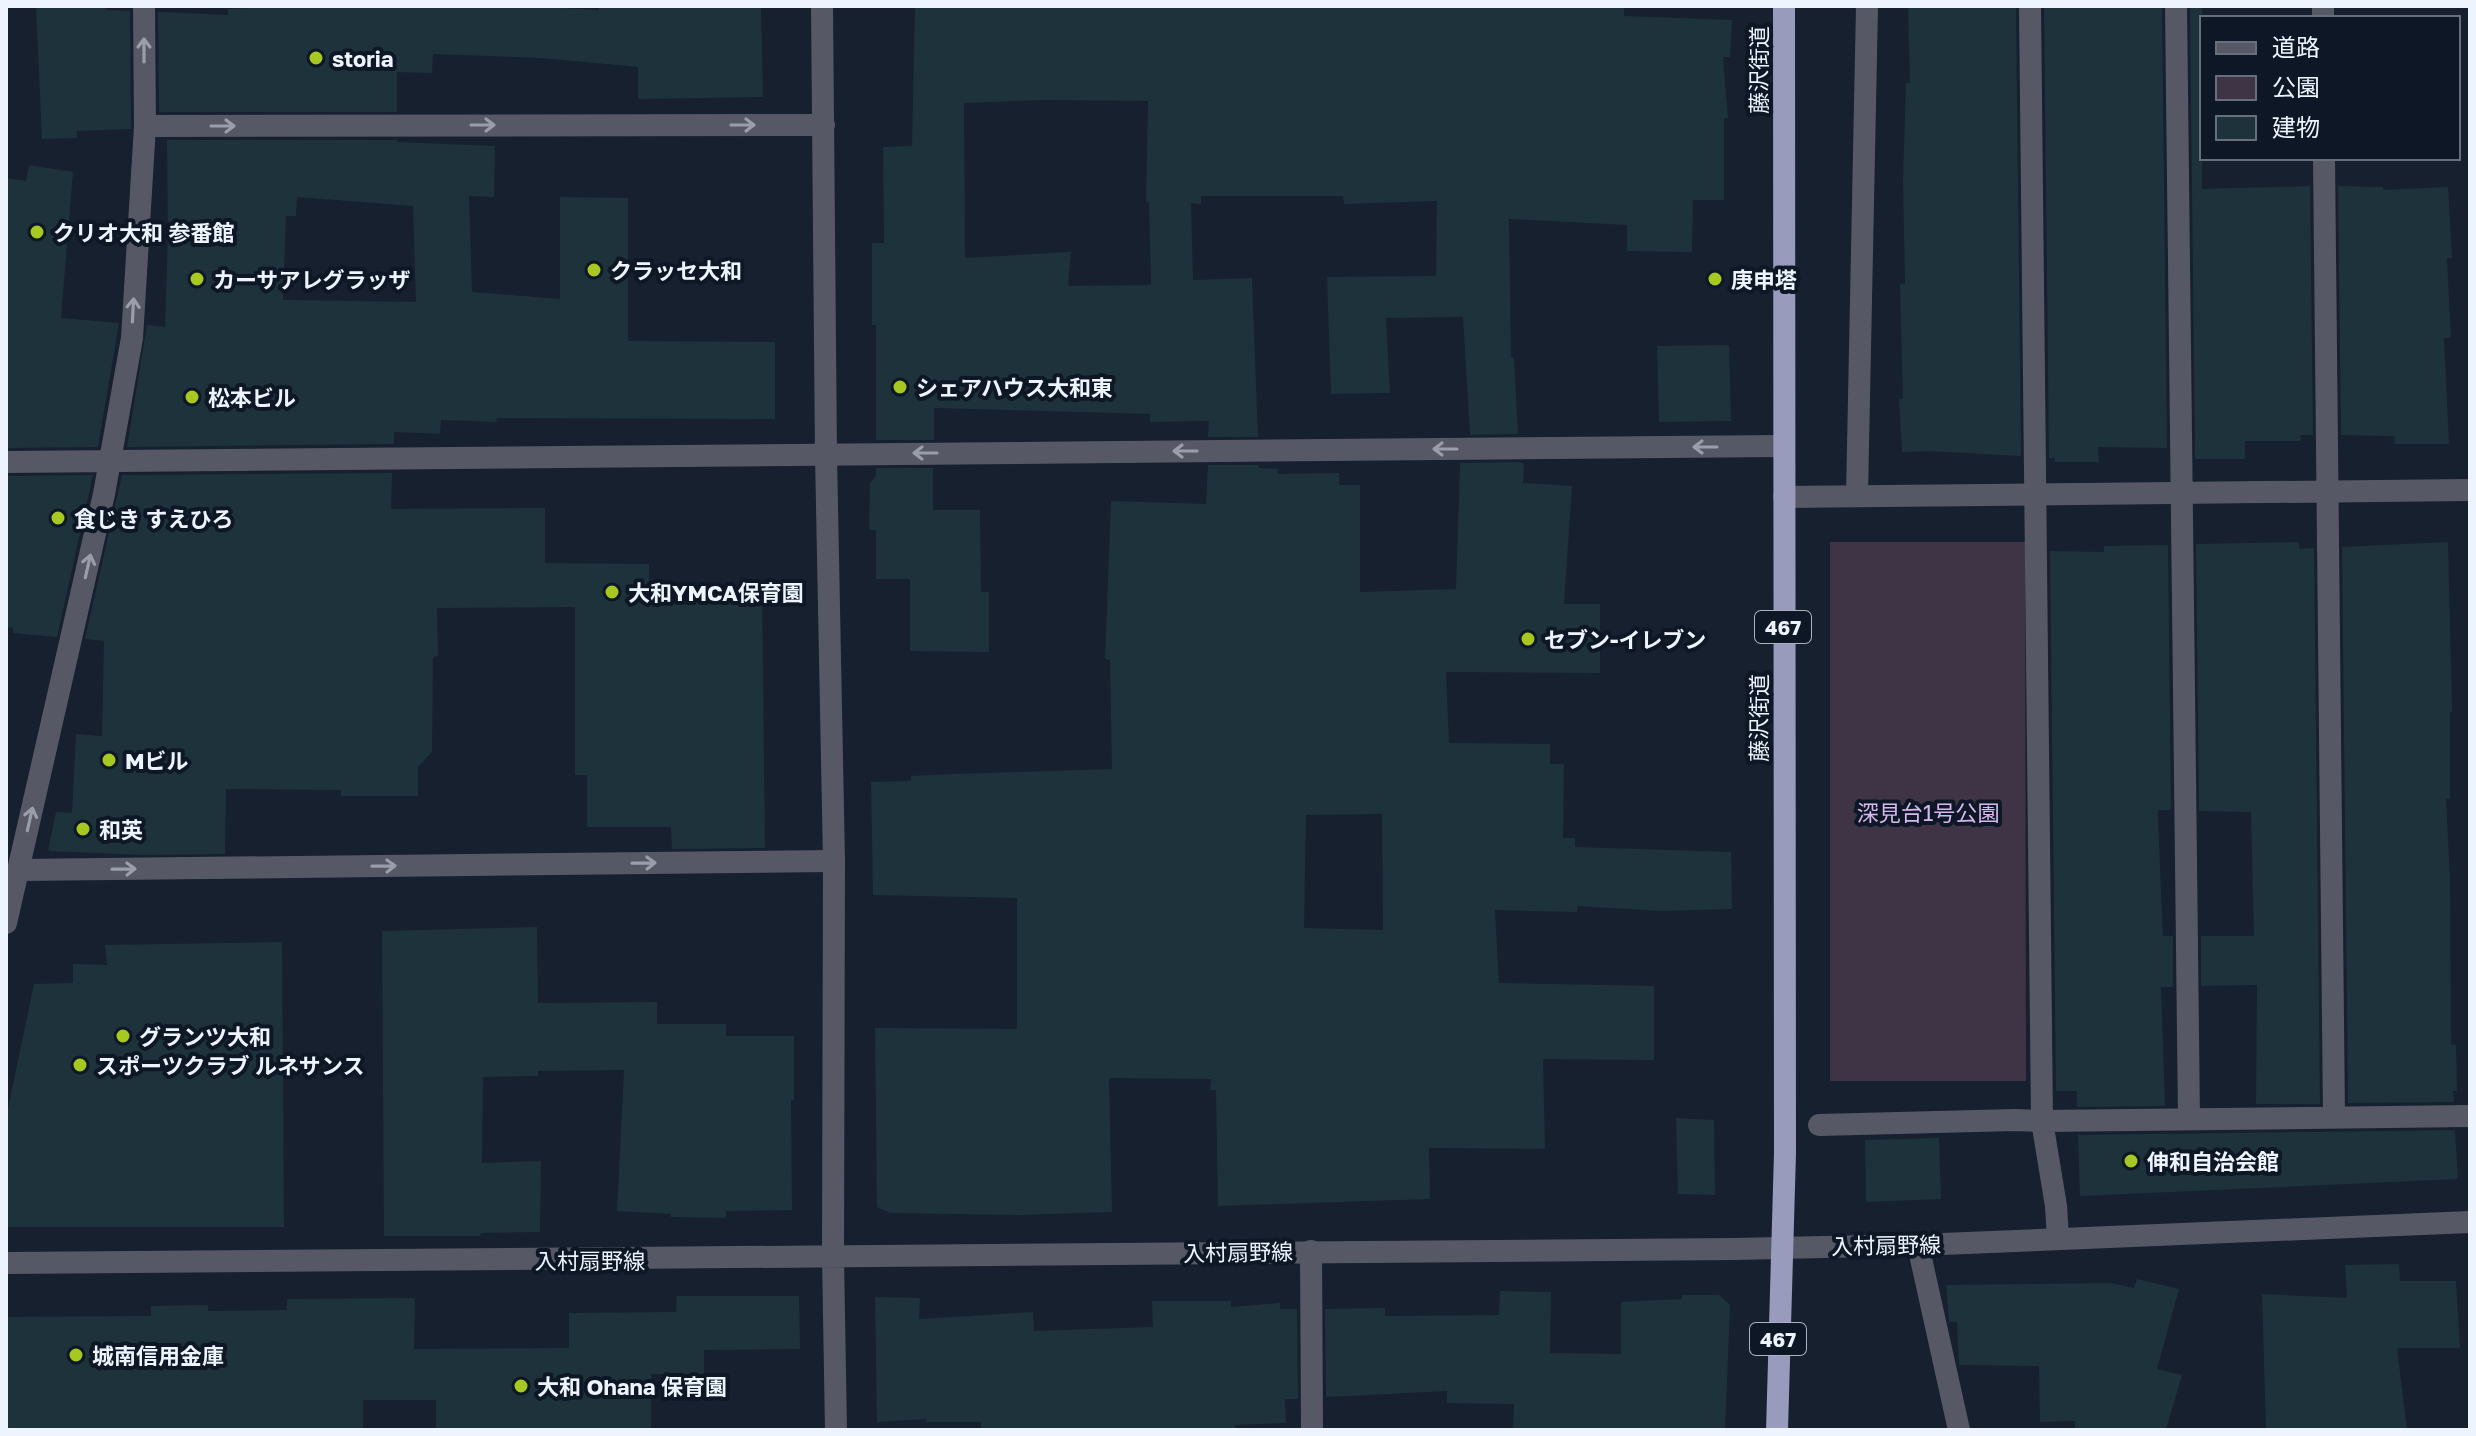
<svg xmlns="http://www.w3.org/2000/svg" width="2476" height="1436" font-family="'Golos Text','Noto Sans JP',sans-serif">
  <style>
    .green { fill: #3e3446 }
    .building { fill: #1e323c; fill-rule: evenodd }
    .lines { fill: none; stroke-linecap: round; stroke-linejoin: round }
    .service { stroke: #575866; stroke-width: 22 }
    .pedestrian { stroke: #575866; stroke-width: 22 }
    .minor { stroke: #575866; stroke-width: 22 }
    .tertiary { stroke: #575866; stroke-width: 22 }
    .trunk { stroke: #999bbc; stroke-width: 22 }
    .oneway { stroke: #9a9eaa }
    .poi-dot { fill: #a6c820; stroke: #0d1725; stroke-width: 3 }
    .labels { text-anchor: middle; dominant-baseline: central; stroke-width: 8; stroke-linejoin: round; paint-order: stroke }
    .shield { fill: #0d1725; stroke: #aab2bd; stroke-width: 2 }
    .shield-label { font-size: 20px; font-weight: bold; fill: #edf4fe }
    .poi-label { font-size: 22px; font-weight: bold; fill: #edf4fe; stroke: #0d1725; text-anchor: start }
    .street-label { font-size: 22px; fill: #edf4fe; stroke: #0d1725 }
    .park-label { font-size: 22px; fill: #d6b8ef; stroke: #0d1725 }
  </style>
  <rect width="100%" height="100%" fill="#16202f"/>
  <path class="green" d="M1830 542H2025L2026 1081H1830Z"/>
  <path class="building" d="M36 6H106V10L130 11 131 129 77 131V138L42 139Z
    M293 6H525L599 10V6H761L763 97 638 99V67L542 58 433 54 432 73 397 72V112H159L158 12 228 15V9Z
    M915 6H1624V16L1732 20 1730 57H1723L1728 118H1724V200H1693L1692 252 1627 251V225L1509 219 1511 357 1514 358 1518 434 1470 435 1463 317 1386 318 1390 393 1331 394 1327 277 1436 276 1437 201 1344 204 1343 196H1201V204L1191 203 1193 280 1252 278 1258 437H1208L1209 421 1150 422V414L934 408V440H876V325H872V243H884L883 147 912 146ZM1047 100 1148 101 1146 202H1149L1151 285 1068 286 1071 252 965 258 964 103Z
    M1908 6H2016L2021 456 1928 451 1902 452 1899 399H1903L1900 284H1905L1903 181 1906 83H1910Z
    M2044 6H2162L2167 448 2098 447 2099 462H2055V458H2049Z
    M2190 6H2202V189L2310 186 2313 435H2300L2301 441H2245V459H2195Z
    M167 140H397V142L495 146 494 197 469 196 472 292 560 299V197L628 198V341L775 342V419L497 418 496 422 441 420 440 434 394 432V444L127 447 147 325 165 327 168 234ZM297 197 413 206 416 302 283 300 286 216H296Z
    M29 165 73 172 61 318 119 323 98 447 6 448V178L26 181Z
    M2338 186 2383 187V190L2448 187 2452 258H2447L2451 338H2444L2449 444H2395L2394 436 2341 435Z
    M1729 345 1731 421 1659 422 1657 346Z
    M1519 462 1524 464 1523 483 1572 486 1564 604H1600V673L1446 672 1449 743 1550 744V764H1564L1563 838H1575V847L1731 852 1732 909 1662 911 1577 906V912L1495 910 1499 983 1654 986V1060L1543 1059 1545 1149 1429 1148 1430 1199 1218 1206 1216 1090H1210L1211 1079 1109 1078 1112 1212 1019 1215 890 1213 877 1207 875 1028 1017 1029V898L873 895 871 782 911 781V776L953 774 1112 769 1110 660 1105 659 1111 501 1206 504 1208 465H1259V468L1278 469 1277 474 1339 473V485H1360V592L1456 589 1460 463ZM1382 814 1383 930 1304 928 1306 815Z
    M876 468H933V510H980L981 592H989V652L910 651V579H876V530H869L870 483 876 476Z
    M392 473 391 509 545 508V563L649 564V587L762 586 765 848 672 849 671 827H587V775H575V607L437 608 438 656 433 657 432 752 418 767V796H341V790L226 789 225 854 143 855 48 851 56 812 72 813 76 734 102 736 104 641 85 639 122 475Z
    M93 475 57 637 13 633V628L6 627V476Z
    M2299 542V549L2314 548 2320 1104H2256L2257 985 2201 986V936H2254L2251 812 2199 811 2196 544Z
    M2448 542 2452 712H2450V799H2446L2450 878 2451 1044 2456 1045 2457 1091H2453L2454 1102 2348 1103 2342 547Z
    M2168 545 2171 810H2158V820L2163 936H2173V987H2161L2165 1106 2077 1107V1091H2056L2050 551 2104 552V546Z
    M537 927 538 1003 657 1002V1024H726V1036H794V1100H791L792 1210 726 1211V1218L671 1217V1214L617 1211 624 1070 538 1071V1076L483 1077 482 1163 541 1161 540 1232 481 1233 480 1236H384L382 931Z
    M282 942 284 1227H6V1118L34 984 73 983V964L107 965 105 945Z
    M1676 1118 1714 1120 1715 1195 1678 1194Z
    M2455 1130 2458 1179 2080 1196 2078 1135Z
    M1939 1138 1941 1199 1866 1202 1865 1140Z
    M2399 1264 2400 1281H2456L2460 1348H2397L2407 1430H2266L2262 1294 2347 1298 2345 1265Z
    M2137 1279 2179 1289 2157 1369 2182 1375 2166 1430H2075V1421L2040 1422 2039 1366 1959 1365 1957 1322H1949L1946 1285 2110 1283 2134 1288Z
    M1500 1291 1551 1292 1550 1353 1621 1354V1302L1682 1299V1295H1719L1730 1305 1725 1430H1513L1514 1404 1447 1403V1391L1326 1397 1325 1309 1385 1308V1316L1499 1315Z
    M677 1296H799L800 1349 704 1350V1375L651 1374V1430H436V1400H363V1430H6V1317L151 1316V1306L208 1305V1311L287 1310V1299L415 1298 414 1349 569 1348V1313L676 1312Z
    M875 1297 920 1298 919 1319 1033 1312 1034 1331 1153 1327 1152 1301H1231V1307L1280 1303V1309H1297L1298 1399H1285L1286 1423 1235 1425V1428L981 1430V1422H926V1419L877 1422Z"/>
  <g class="lines">
    <path class="service" d="M2030 6 2042 1121 2056 1206 2058 1238
      M2176 6 2189 1119
      M2323 6V18
      M2324 158 2334 1117
      M2042 1121 2470 1116
      M1311 1251 1312 1430"/>
    <path class="pedestrian" d="M1819 1125 2015 1120 2042 1121"/>
    <path class="minor" d="M145 126 824 125
      M6 462 1783 446
      M1857 496 1867 6
      M18 870 834 861
      M6 923 104 494 132 338 145 126 144 6
      M1918 1245 1959 1430"/>
    <path class="tertiary" d="M822 6 826 455 834 861 833 1256 836 1430
      M1784 497 2470 490
      M6 1263 1735 1249 1918 1245 2470 1222"/>
    <path class="trunk" d="M1777 1430 1785 1153 1784 6"/>
  </g>
  <defs><path id="oneway-shaft" d="M-6 0H5M1.5-3L5.5 0L1.5 3" fill="none" stroke-width="1.6" stroke-linecap="round" stroke-linejoin="round" transform="scale(2)"/></defs>
  <g class="oneway">
    <use href="#oneway-shaft" transform="translate(144 50) rotate(-90)"/>
    <use href="#oneway-shaft" transform="translate(483 125)"/>
    <use href="#oneway-shaft" transform="translate(743 125)"/>
    <use href="#oneway-shaft" transform="translate(223 126)"/>
    <use href="#oneway-shaft" transform="translate(133 310) rotate(-87)"/>
    <use href="#oneway-shaft" transform="translate(1705 447) rotate(180)"/>
    <use href="#oneway-shaft" transform="translate(1445 449) rotate(180)"/>
    <use href="#oneway-shaft" transform="translate(1185 451) rotate(180)"/>
    <use href="#oneway-shaft" transform="translate(925 453) rotate(180)"/>
    <use href="#oneway-shaft" transform="translate(88 566) rotate(-77)"/>
    <use href="#oneway-shaft" transform="translate(30 819) rotate(-77)"/>
    <use href="#oneway-shaft" transform="translate(644 863) rotate(-1)"/>
    <use href="#oneway-shaft" transform="translate(384 866) rotate(-1)"/>
    <use href="#oneway-shaft" transform="translate(124 869) rotate(-1)"/>
  </g>
  <g class="poi-dot">
    <circle cx="316" cy="58" r="8"/>
    <circle cx="37" cy="232" r="8"/>
    <circle cx="594" cy="270" r="8"/>
    <circle cx="197" cy="279" r="8"/>
    <circle cx="1715" cy="279" r="8"/>
    <circle cx="900" cy="387" r="8"/>
    <circle cx="192" cy="397" r="8"/>
    <circle cx="58" cy="518" r="8"/>
    <circle cx="612" cy="592" r="8"/>
    <circle cx="1528" cy="639" r="8"/>
    <circle cx="109" cy="760" r="8"/>
    <circle cx="83" cy="829" r="8"/>
    <circle cx="123" cy="1036" r="8"/>
    <circle cx="80" cy="1065" r="8"/>
    <circle cx="2131" cy="1161" r="8"/>
    <circle cx="76" cy="1355" r="8"/>
    <circle cx="521" cy="1386" r="8"/>
  </g>
  <g class="labels">
    <g class="shield">
      <rect x="1755" y="611" width="56" height="32" rx="6"/>
      <rect x="1750" y="1323" width="56" height="32" rx="6"/>
    </g>
    <g class="shield-label">
      <text x="1783" y="627">467</text>
      <text x="1778" y="1339">467</text>
    </g>
    <g class="poi-label">
      <text x="332" y="58">storia</text>
      <text x="53" y="232">クリオ大和 参番館</text>
      <text x="610" y="270">クラッセ大和</text>
      <text x="213" y="279">カーサアレグラッザ</text>
      <text x="1731" y="279">庚申塔</text>
      <text x="916" y="387">シェアハウス大和東</text>
      <text x="208" y="397">松本ビル</text>
      <text x="74" y="518">食じき すえひろ</text>
      <text x="628" y="592">大和YMCA保育園</text>
      <text x="1544" y="639">セブン-イレブン</text>
      <text x="125" y="760">Mビル</text>
      <text x="99" y="829">和英</text>
      <text x="139" y="1036">グランツ大和</text>
      <text x="96" y="1065">スポーツクラブ ルネサンス</text>
      <text x="2147" y="1161">伸和自治会館</text>
      <text x="92" y="1355">城南信用金庫</text>
      <text x="537" y="1386">大和 Ohana 保育園</text>
    </g>
    <g class="street-label">
      <text transform="translate(1758 70) rotate(-90)">藤沢街道</text>
      <text transform="translate(1758 718) rotate(-90)">藤沢街道</text>
      <text transform="translate(1886 1245) rotate(-1)">入村扇野線</text>
      <text transform="translate(1238 1252) rotate(-1)">入村扇野線</text>
      <text x="590" y="1260">入村扇野線</text>
    </g>
    <g class="park-label">
      <text x="1928" y="812">深見台1号公園</text>
    </g>
  </g>
  <rect width="2476" height="1436" fill="none" stroke="#edf4fe" stroke-width="16"/>
  <rect x="2200" y="16" width="260" height="144" fill="#0d1725" stroke="#676f7c" stroke-width="2"/>
  <rect x="2216" y="42" width="40" height="12" fill="#575866" stroke="#676f7c" stroke-width="2"/>
  <text x="2272" y="56" font-size="24" fill="#edf4fe">道路</text>
  <rect x="2216" y="76" width="40" height="24" fill="#3e3446" stroke="#676f7c" stroke-width="2"/>
  <text x="2272" y="96" font-size="24" fill="#edf4fe">公園</text>
  <rect x="2216" y="116" width="40" height="24" fill="#1e323c" stroke="#676f7c" stroke-width="2"/>
  <text x="2272" y="136" font-size="24" fill="#edf4fe">建物</text>
</svg>
